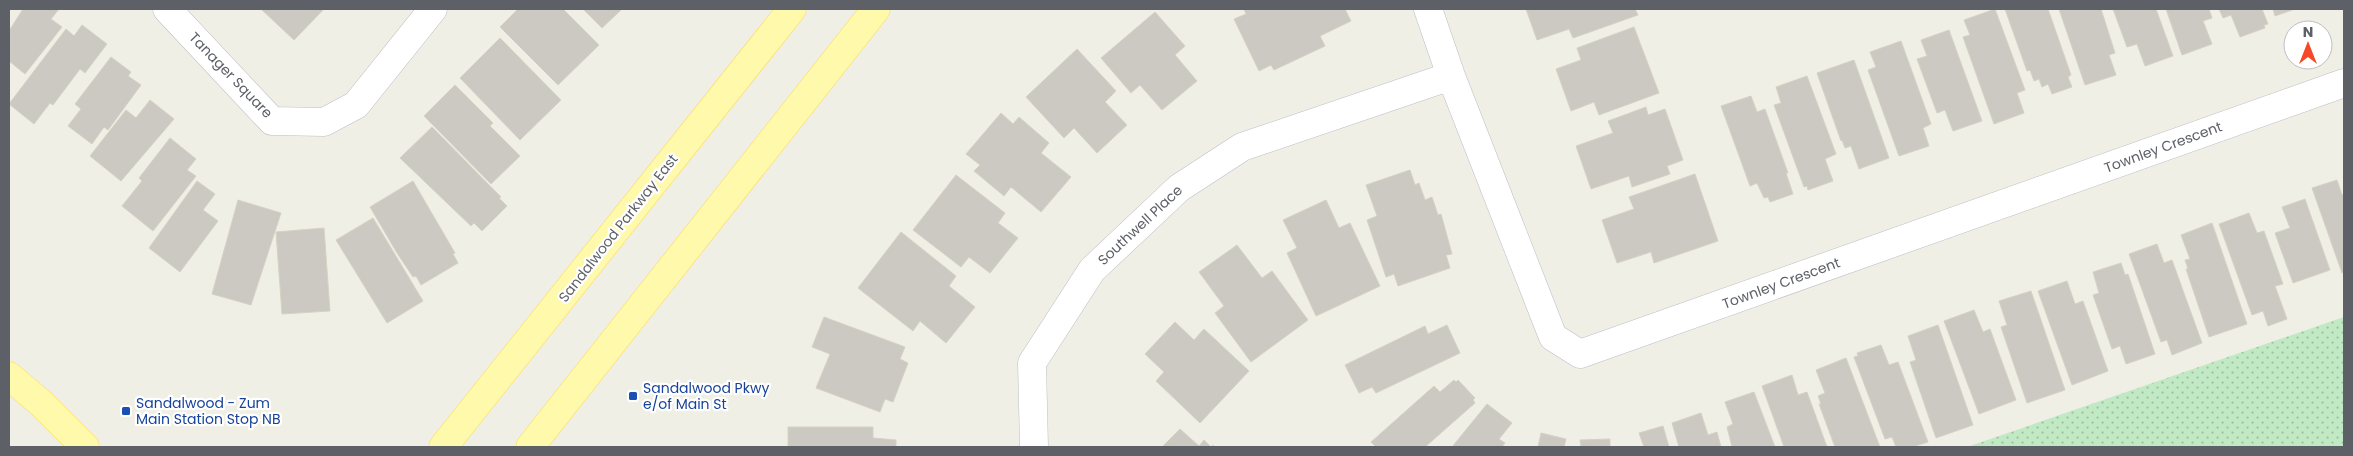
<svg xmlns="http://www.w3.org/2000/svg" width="2353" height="456" font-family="Poppins,sans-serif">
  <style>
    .park { fill: url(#park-dots) }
    .building { fill: #cbc9c2; stroke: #d6d1c3 }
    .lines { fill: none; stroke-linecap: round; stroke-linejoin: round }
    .minor-casing { stroke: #bdbec5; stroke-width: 29 }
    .major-casing { stroke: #fbdb53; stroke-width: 29 }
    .minor { stroke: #fff; stroke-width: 28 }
    .major { stroke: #fff9ab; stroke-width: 28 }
    .transit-dot { fill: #1a4fb4; stroke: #fff; stroke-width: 2 }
    .labels { text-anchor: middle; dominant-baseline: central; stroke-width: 4.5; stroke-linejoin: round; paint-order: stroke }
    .street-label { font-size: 14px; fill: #5d6067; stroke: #fff }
    .transit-label { font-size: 14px; fill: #164399; stroke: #fff; text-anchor: start }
  </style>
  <defs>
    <pattern id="park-dots" width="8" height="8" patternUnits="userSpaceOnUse" patternTransform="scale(1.25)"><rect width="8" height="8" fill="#c0e9c4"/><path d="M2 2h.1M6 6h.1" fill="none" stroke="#9fc0a3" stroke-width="1.8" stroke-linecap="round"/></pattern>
  </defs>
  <rect width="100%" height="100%" fill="#f0efe5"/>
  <path class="park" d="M2344 317V447H1967Z"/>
  <path class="building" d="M23 9H59L51 19 62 27 25 74 9 61V31Z
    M261 9H324L294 40Z
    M518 9H563L599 45 558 85 500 27Z
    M583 9H622L602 28Z
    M1244 9H1345L1351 21 1320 36 1325 46 1274 70 1271 65 1259 71 1234 19 1246 14Z
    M1526 9H1635L1638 15 1573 38 1569 29 1537 40Z
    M1995 9 2025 90 2017 93 2024 113 1994 124 1963 37 1970 35 1964 20Z
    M2005 9H2048L2071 75 2068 77 2072 87 2052 94 2048 84 2042 87 2039 79 2034 81 2030 70 2027 71Z
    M2059 9H2101L2115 53 2109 55 2116 75 2085 85Z
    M2113 9H2156L2173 56 2145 66 2137 44 2127 47Z
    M2166 9H2209L2212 18 2203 21 2212 44 2182 55Z
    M2219 9H2262L2268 24 2264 25 2265 28 2240 37 2231 15 2223 18Z
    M2273 9H2295L2275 16Z
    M1155 12 1185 46 1175 55 1197 81 1162 110 1140 85 1131 93 1101 58Z
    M82 25 107 44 85 73 80 69 53 105 50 103 34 124 9 104 66 29 74 36Z
    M1634 27 1659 93 1599 115 1594 102 1571 111 1556 69 1581 60 1577 48Z
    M1949 30 1982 121 1953 131 1945 110 1937 113 1917 59 1927 56 1921 40Z
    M500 38 561 100 520 140 460 78Z
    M1901 41 1931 124 1923 128 1929 146 1899 156 1868 70 1876 67 1870 52Z
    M1077 49 1116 91 1105 102 1127 125 1097 153 1074 128 1064 138 1026 97Z
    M111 57 131 72 128 76 141 85 108 130 104 127 92 144 68 126 81 109 75 104Z
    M1854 60 1889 158 1859 169 1851 146 1845 148 1842 140 1841 141 1817 73Z
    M1807 76 1836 154 1825 159 1833 181 1808 190 1807 186 1804 187 1774 105 1781 103 1776 87Z
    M455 85 493 123 490 126 520 156 491 184 424 116Z
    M1751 96 1757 112 1765 109 1788 173H1786L1793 194 1770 202 1768 197 1764 198 1757 183 1750 186 1721 106Z
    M150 100 174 119 121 181 90 156 126 110 136 118Z
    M1646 107 1648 115 1665 109 1683 160 1667 166 1670 174 1632 187 1629 176 1591 189 1576 146 1613 133 1608 121Z
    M1001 113 1013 124 1019 117 1049 143 1041 153 1071 177 1041 212 1011 187 1004 196 974 171 980 165 966 154Z
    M432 127 501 197 499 198 507 206 482 231 474 223 471 226 400 158Z
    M170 138 196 159 187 170 196 176 153 231 122 206 142 181 139 178Z
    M1410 170 1415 185 1419 183 1425 200 1432 197 1438 215 1441 214 1452 254 1446 255 1450 268 1398 286 1394 274 1386 277 1367 220 1377 216 1366 185Z
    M1695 174 1718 241 1654 263 1651 252 1617 263 1602 220 1634 209 1629 197Z
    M956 175 1005 213 998 223 1018 238 990 273 969 257 961 267 913 230Z
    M2337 180 2342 195 2344 194V272L2342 273 2312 188Z
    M197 181 215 194 203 210 218 221 180 272 149 248Z
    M413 181 455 253 453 254 458 263 421 285 416 276 413 277 397 253 370 207Z
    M2305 199 2330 270 2293 283 2275 233 2290 228 2282 207Z
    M238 200 281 213 251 305 212 294Z
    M1326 200 1339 228 1350 223 1380 286 1316 316 1287 253 1297 248 1283 220Z
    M2249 213 2257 233 2264 231 2283 284 2275 286 2287 319 2268 326 2263 311 2252 315 2219 224Z
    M373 218 423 301 387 323 336 240Z
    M2212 223 2247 324 2209 337 2186 269H2188L2185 260 2190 259 2181 235Z
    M324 228 330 311 282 314 276 232Z
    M901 232 956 276 949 286 975 307 946 343 920 321 913 331 858 288Z
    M2157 244 2164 263 2172 260 2202 343 2172 355 2167 340 2161 342 2129 254Z
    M1237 245 1262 278 1272 271 1308 320 1251 362 1215 313 1224 306 1199 272Z
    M2121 263 2125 275 2128 274 2155 354 2126 364 2120 346 2112 349 2093 295 2099 293 2093 272Z
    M2067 281 2075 304 2083 301 2108 371 2072 385 2038 291Z
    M2031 291 2065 390 2027 403 2001 327 2007 325 1999 301Z
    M1974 310 1983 332 1990 329 2016 400 1979 414 1944 321Z
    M824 317 905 347 900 359 908 363 893 402 885 399 880 412 816 388 830 354 812 347Z
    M1175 322 1194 340 1204 329 1249 371 1200 423 1156 381 1164 372 1145 354Z
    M1447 325 1460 353 1376 393 1372 387 1359 393 1345 365 1425 326 1428 334Z
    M1938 325 1973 425 1936 438 1910 362 1916 360 1908 336Z
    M1881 345 1889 365 1898 362 1928 442 1912 447H1896L1892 437 1885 439 1854 357 1858 356 1857 353Z
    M1846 358 1880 447H1835L1819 404H1821L1818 396 1825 393 1816 370Z
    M1792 375 1798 395 1807 392 1827 447H1784L1762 386Z
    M1454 380 1456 382 1458 380 1475 398 1473 400 1475 403 1425 447H1376L1371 442 1434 386 1440 392Z
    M1754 392 1775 447H1732L1727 427 1733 424 1725 402Z
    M1487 404 1512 423 1499 439 1505 443 1502 447H1452Z
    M1701 413 1708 435 1717 432 1721 447H1679L1672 423Z
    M1663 426 1669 447H1644L1639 433Z
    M788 427H873V438L896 440V447H788Z
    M1180 429 1199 446 1204 440 1211 447 1213 445 1215 447H1162Z
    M1541 433 1566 439 1564 447H1538Z
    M1610 439V447H1581L1580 440Z"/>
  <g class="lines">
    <g class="minor-casing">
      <path id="minor" d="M167 9 272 121 324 122 356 105 433 9
        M1428 9 1451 76 1553 337 1580 354 2344 83
        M1034 447 1032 363 1092 270 1179 188 1242 147 1451 76"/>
    </g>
    <g class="major-casing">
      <path id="major" d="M9 376 42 404 85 447
        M443 447 792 9
        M530 447 876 9"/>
    </g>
    <use href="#minor" class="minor"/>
    <use href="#major" class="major"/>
  </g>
  <g class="transit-dot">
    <rect x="628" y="391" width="10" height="10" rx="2.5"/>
    <rect x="121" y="406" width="10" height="10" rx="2.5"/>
  </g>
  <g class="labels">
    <g class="street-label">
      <text transform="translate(231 75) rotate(46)">Tanager Square</text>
      <text transform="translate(2163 147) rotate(-20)">Townley Crescent</text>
      <text transform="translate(1140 225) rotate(-43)">Southwell Place</text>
      <text transform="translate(618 228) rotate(-52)">Sandalwood Parkway East</text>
      <text transform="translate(1781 283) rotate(-20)">Townley Crescent</text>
    </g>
    <g class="transit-label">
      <text x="643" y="388">Sandalwood Pkwy<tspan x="643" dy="16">e/of Main St</tspan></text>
      <text x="136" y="403">Sandalwood - Zum<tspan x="136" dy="16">Main Station Stop NB</tspan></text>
    </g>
  </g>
  <rect width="2353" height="456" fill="none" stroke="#5d6067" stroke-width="20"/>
  <g transform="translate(2308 45)"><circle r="24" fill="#ffffff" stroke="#bebfc2"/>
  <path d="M0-4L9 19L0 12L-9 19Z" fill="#f54826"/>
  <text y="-8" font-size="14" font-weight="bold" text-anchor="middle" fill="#5d6067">N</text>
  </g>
</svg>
